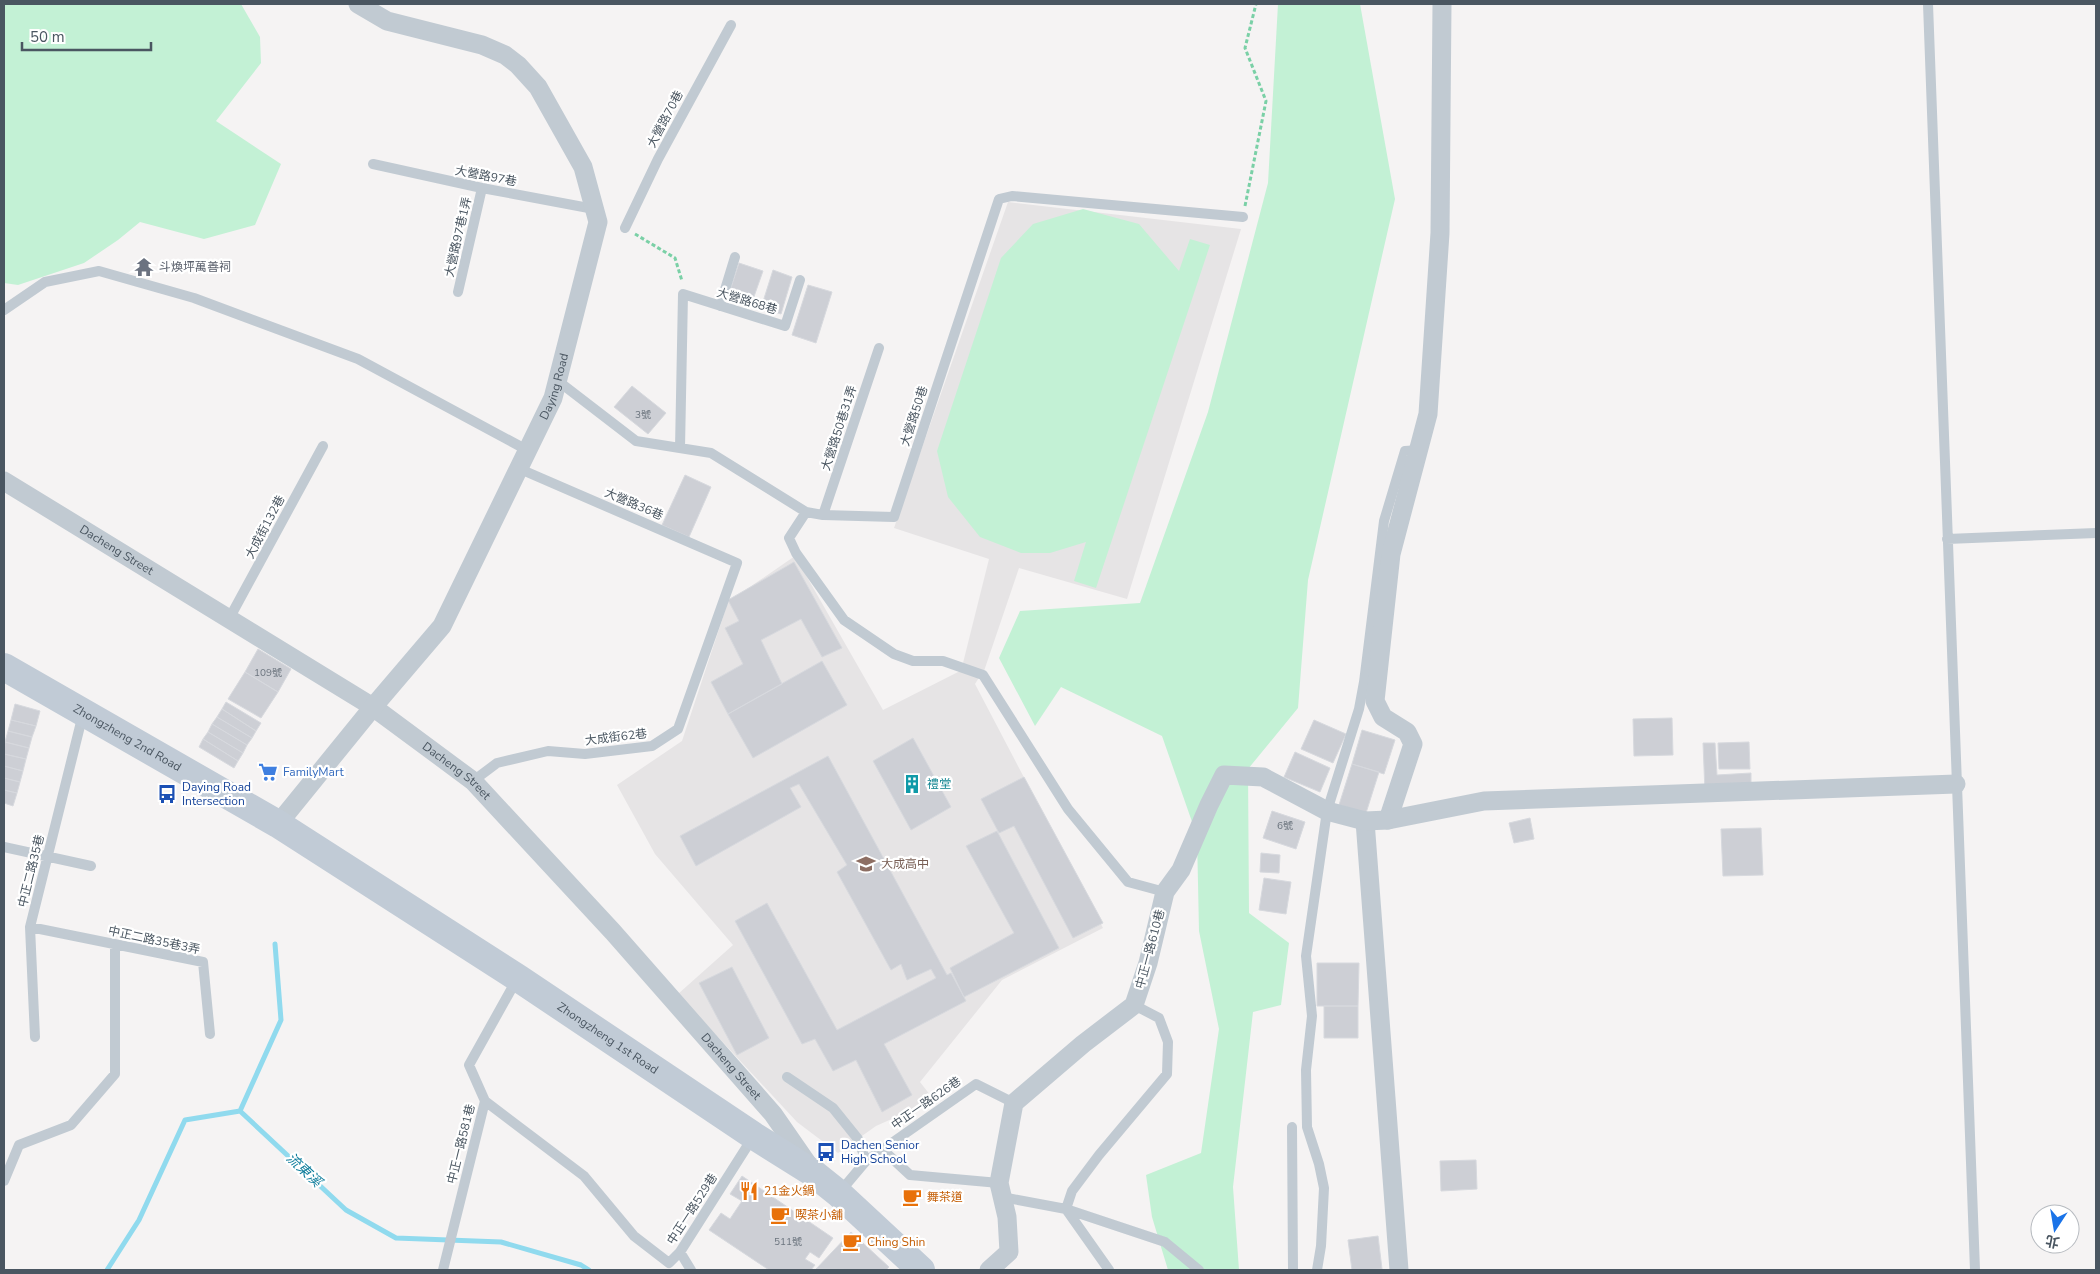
<svg xmlns="http://www.w3.org/2000/svg" width="2100" height="1274" font-family="'Nunito Sans','Noto Sans TC',sans-serif">
  <style>
    .education { fill: #e6e4e5 }
    .green { fill: #c3f1d5 }
    .lines { fill: none; stroke-linecap: round; stroke-linejoin: round }
    .stream { stroke: #90daee; stroke-width: 5 }
    .building { fill: #cdcfd5; stroke: #d7d9de }
    .path { stroke: #7ad0a6; stroke-width: 3; stroke-dasharray: 4 2.5; stroke-linecap: butt }
    .service { stroke: #c1cad2; stroke-width: 10 }
    .minor { stroke: #c1cad2; stroke-width: 19 }
    .secondary { stroke: #c1cbd6; stroke-width: 28 }
    .labels { text-anchor: middle; dominant-baseline: central; stroke-width: 4.5; stroke-linejoin: round; paint-order: stroke }
    .number-label { font-size: 10px; fill: #6b747e }
    .street-label { font-size: 12px; fill: #4a5661; stroke: #fff }
    .worship-label { font-size: 12px; fill: #5b616d; stroke: #fff; text-anchor: start }
    .shop-label { font-size: 12px; fill: #366cbe; stroke: #fff; text-anchor: start }
    .culture-label { font-size: 12px; fill: #0d838f; stroke: #fff; text-anchor: start }
    .transit-label { font-size: 12px; fill: #164399; stroke: #fff; text-anchor: start }
    .education-label { font-size: 12px; fill: #785e54; stroke: #fff; text-anchor: start }
    .food-label { font-size: 12px; fill: #c56008; stroke: #fff; text-anchor: start }
    .water-label { font-size: 14px; font-style: italic; fill: #0c7c9b; stroke: #fff }
  </style>
  <rect width="100%" height="100%" fill="#f5f3f3"/>
  <path class="education" d="M1008 202 1241 229 1127 599 1019 568 983 674 962 667 989 559 894 528Z
    M795 556 883 710 962 670 980 676 975 684 1103 928 1002 980 920 1082 934 1100 876 1126 838 1153 797 1122 678 994 733 945 655 854 617 785 682 741 728 602Z"/>
  <path class="green" d="M4 4H241L260 37 261 63 216 121 281 164 255 225 204 239 140 222 118 240 84 263 18 285 4 283Z
    M1278 4H1360L1395 199 1308 580 1298 708 1248 769 1249 913 1289 943 1281 1005 1253 1012 1233 1187 1239 1270H1168L1152 1217 1146 1175 1201 1153 1219 1029 1199 931 1197 836 1162 736 1061 687 1035 726 999 658 1020 611 1140 603 1208 412 1268 183Z
    M1083 209 1139 224 1179 271 1190 239 1210 245 1096 588 1074 581 1086 542 1050 553H1021L980 537 948 497 937 451 1001 258 1033 224Z"/>
  <g class="lines">
    <path class="stream" d="M240 1111 281 1020 275 944
      M107 1270 139 1220 185 1120 240 1111 346 1210 396 1238 501 1242 581 1265 589 1270"/>
  </g>
  <path class="building" d="M739 263 763 271 751 305 728 297Z
    M773 270 792 277 781 314 761 308Z
    M808 285 832 292 816 343 792 335Z
    M632 386 666 413 648 434 614 407Z
    M685 475 711 487 689 537 662 525Z
    M794 562 842 648 822 657 801 619 761 640 782 684 728 714 711 682 743 664 725 628 739 621 728 600Z
    M258 649 291 669 278 692 245 672Z
    M822 661 847 705 753 758 728 714Z
    M245 672 278 692 261 718 228 699Z
    M226 702 261 723 256 731 222 709Z
    M15 704 40 711 36 726 11 720Z
    M222 709 256 731 252 738 217 717Z
    M217 717 252 738 247 745 212 724Z
    M1672 718 1673 755 1634 756 1633 719Z
    M11 720 36 726 32 737 8 731Z
    M1314 720 1346 734 1333 763 1301 749Z
    M212 724 247 745 243 753 208 732Z
    M1362 730 1395 740 1384 774 1352 764Z
    M8 731 32 737 29 748 5 742Z
    M208 732 243 753 238 761 203 739Z
    M913 738 951 807 911 830 873 761Z
    M203 739 238 761 234 768 199 747Z
    M5 742 29 748 26 759 4 754Z
    M1749 742 1750 769H1719L1718 743Z
    M1703 743H1715L1717 775 1751 773V790L1705 792Z
    M1295 752 1330 768 1320 792 1284 777Z
    M4 754 26 759 23 771 4 766Z
    M828 756 947 975 951 973 966 1001 884 1044 912 1095 882 1112 856 1060 833 1071 815 1039 802 1044 735 921 767 903 837 1030 936 978 931 969 907 980 901 964 891 970 837 872 847 865 799 784 790 788 801 807 696 866 680 836Z
    M1352 764 1379 772 1366 813 1339 805Z
    M4 766 23 771 20 782 4 778Z
    M1024 777 1103 923 1073 938 1014 826 999 833 981 799Z
    M4 778 20 782 17 793 4 790Z
    M4 790 17 793 13 806 4 803Z
    M1272 811 1305 822 1296 849 1263 838Z
    M1530 818 1534 839 1514 843 1509 823Z
    M1761 828 1763 875 1723 876 1721 829Z
    M997 831 1059 948 964 997 950 968 1014 933 966 846Z
    M1261 853 1280 855 1279 873 1260 872Z
    M1264 878 1291 882 1286 914 1259 910Z
    M1317 963H1359L1358 1006H1317Z
    M732 967 769 1038 737 1055 699 983Z
    M1324 1006H1358V1038H1324Z
    M1476 1160 1477 1189 1441 1191 1440 1161Z
    M742 1176 833 1238 819 1258 810 1252 805 1259 815 1265 811 1270H769L709 1230 721 1213 730 1219 742 1201 730 1194Z
    M851 1232 889 1267 886 1270 816 1269Z
    M1378 1236 1382 1269 1352 1270 1348 1240Z"/>
  <g class="lines">
    <path class="path" d="M1245 206 1266 101 1245 48 1256 4
      M635 234 675 258 682 281"/>
    <path class="service" d="M1928 4 1975 1270
      M373 164 482 188 594 209
      M625 228 658 159 731 25
      M458 292 482 188
      M720 306 735 257
      M4 310 45 282 99 271 194 298 358 359 527 450
      M558 381 636 441 711 453 806 512 823 515 894 517 999 199 1012 196 1243 217
      M680 448 683 294 785 326 800 280
      M806 512 789 538 796 553 844 620 894 654 913 661H943L983 675 1068 809 1128 882 1165 892
      M823 515 879 348
      M1947 539 2096 533
      M229 619 323 446
      M473 781 497 763 548 751 585 754 652 746 678 729 737 563 520 469
      M4 847 91 866
      M30 927 203 962 210 1034
      M35 1037 30 927 83 714
      M787 1077 833 1108 858 1139 866 1161
      M485 1101 584 1176 634 1236 669 1263 680 1252 753 1137
      M1292 1127 1293 1270
      M882 1149 910 1175 999 1183
      M4 1181 19 1145 71 1125 115 1074V944
      M839 1193 866 1161 976 1084 1014 1103
      M1002 1197 1066 1209 1165 1242 1199 1270
      M680 1252 691 1270
      M443 1270 485 1101 469 1065 517 979
      M1109 1270 1066 1209 1072 1191 1099 1155 1167 1074 1168 1042 1159 1018 1134 1005
      M1317 1270 1321 1246 1324 1188 1319 1164 1307 1127 1306 1070 1312 1016 1306 956 1327 811 1359 709 1364 682 1384 521 1405 451 1419 450"/>
    <g class="minor">
      <path id="s1" d="M4 481 373 707 473 781 613 932 773 1114 809 1166"/>
      <path d="M1388 820 1413 744 1407 732 1383 717 1375 701 1391 554 1428 414 1440 233 1442 4"/>
      <path d="M1365 821 1399 1270"/>
      <path id="s2" d="M278 824 373 707 442 626 553 398 598 222 583 167 538 87 518 65 505 55 482 45 387 21 358 4"/>
      <path d="M989 1270 1009 1252 1007 1217 999 1183 1014 1103 1083 1044 1134 1005 1148 963 1165 892 1181 870 1209 805 1224 775 1263 777 1327 811 1365 821 1388 820 1484 801 1956 784"/>
    </g>
    <path class="secondary" id="s3" d="M4 667 278 824 518 978 754 1136 813 1173 838 1193 921 1270"/>
  </g>
  <defs>
    <g id="temple-bare" transform="scale(1.5)"><path d="M0-6L5-2H3V0L6.5 2.5H4V6H1.5V3h-3V6H-4V2.5H-6.5L-3 0V-2H-5Z" fill="#6b7280" stroke="#fff" stroke-width="2.5" paint-order="stroke"/></g>
    <g id="supermarket-bare" transform="scale(1.5)"><path d="M-6-5.5h2.5l.6 2H6L4.5 2H-2.5L-4.4-4H-6ZM-1.5 3.2a1.3 1.3 0 1 0 .1 0ZM3 3.2a1.3 1.3 0 1 0 .1 0Z" fill="#3f7fe0" stroke="#fff" stroke-width="2.5" paint-order="stroke"/></g>
    <g id="building-bare" transform="scale(1.5)"><path d="M-4-6H4V6H1V3H-1V6H-4ZM-2.5-4.3h1.7v1.8h-1.7ZM.8-4.3h1.7v1.8H.8ZM-2.5-1h1.7V.8h-1.7ZM.8-1h1.7V.8H.8Z" fill="#0f9aa8" stroke="#fff" stroke-width="2.5" paint-order="stroke"/></g>
    <g id="bus-bare" transform="scale(1.5)"><path d="M-5-6H5V4H4V6H2V4H-2V6H-4V4H-5ZM-3.5-4V0h7V-4ZM-3.5 1.2v1.5H-2V1.2ZM2 1.2v1.5H3.5V1.2Z" fill="#1a4fb4" stroke="#fff" stroke-width="2.5" paint-order="stroke"/></g>
    <g id="school-bare" transform="scale(1.5)"><path d="M0-5L7-2L0 1L-7-2ZM-4 1L0 2.5L4 1V4Q0 6-4 4Z" fill="#8d6e63" stroke="#fff" stroke-width="2.5" paint-order="stroke"/></g>
    <g id="restaurant-bare" transform="scale(1.5)"><path d="M-5-6h1v4h1v-4h1v4h1v-4h1v5L-1.5 .5V6h-2V.5L-5-1ZM5-6V6H3V1.5H1.5Q1.5-4 5-6Z" fill="#e8710a" stroke="#fff" stroke-width="2.5" paint-order="stroke"/></g>
    <g id="cafe-bare" transform="scale(1.5)"><path d="M-5.5-4.5H6V0H3Q3 3.5 0 3.5H-2.5Q-5.5 3.5-5.5 0ZM3-3.2v2h1.7v-2ZM-6 4.5H4V6H-6Z" fill="#e8710a" stroke="#fff" stroke-width="2.5" paint-order="stroke"/></g>
  </defs>
  <g fill-rule="evenodd">
    <use href="#temple-bare" x="144" y="267"/>
    <use href="#supermarket-bare" x="268" y="772"/>
    <use href="#building-bare" x="912" y="784"/>
    <use href="#bus-bare" x="167" y="794"/>
    <use href="#school-bare" x="866" y="864"/>
    <use href="#bus-bare" x="826" y="1152"/>
    <use href="#restaurant-bare" x="749" y="1191"/>
    <use href="#cafe-bare" x="912" y="1197"/>
    <use href="#cafe-bare" x="780" y="1215"/>
    <use href="#cafe-bare" x="852" y="1242"/>
  </g>
  <g class="labels">
    <g class="number-label">
      <text x="643" y="415">3號</text>
      <text x="268" y="673">109號</text>
      <text x="1285" y="826">6號</text>
      <text x="788" y="1242">511號</text>
    </g>
    <g class="street-label">
      <text transform="translate(665 119) rotate(-62)">大營路70巷</text>
      <text transform="translate(486 176) rotate(11)">大營路97巷</text>
      <text transform="translate(458 237) rotate(-77)">大營路97巷1弄</text>
      <text transform="translate(747 301) rotate(17)">大營路68巷</text>
      <text stroke="none"><textPath href="#s2" startOffset="522">Daying Road</textPath></text>
      <text transform="translate(914 416) rotate(-72)">大營路50巷</text>
      <text transform="translate(839 428) rotate(-72)">大營路50巷31弄</text>
      <text transform="translate(634 504) rotate(23)">大營路36巷</text>
      <text transform="translate(265 527) rotate(-62)">大成街132巷</text>
      <text stroke="none"><textPath href="#s1" startOffset="132">Dacheng Street</textPath></text>
      <text transform="translate(616 737) rotate(-7)">大成街62巷</text>
      <text stroke="none"><textPath href="#s3" startOffset="142">Zhongzheng 2nd Road</textPath></text>
      <text stroke="none"><textPath href="#s1" startOffset="538">Dacheng Street</textPath></text>
      <text transform="translate(31 871) rotate(-76)">中正二路35巷</text>
      <text transform="translate(154 940) rotate(12)">中正二路35巷3弄</text>
      <text transform="translate(1150 949) rotate(-75)">中正一路610巷</text>
      <text stroke="none"><textPath href="#s3" startOffset="709">Zhongzheng 1st Road</textPath></text>
      <text stroke="none"><textPath href="#s1" startOffset="942">Dacheng Street</textPath></text>
      <text transform="translate(926 1103) rotate(-35)">中正一路626巷</text>
      <text transform="translate(461 1144) rotate(-76)">中正一路581巷</text>
      <text transform="translate(692 1209) rotate(-57)">中正一路529巷</text>
    </g>
    <g class="worship-label">
      <text x="159" y="267">斗煥坪萬善祠</text>
    </g>
    <g class="shop-label">
      <text x="283" y="772">FamilyMart</text>
    </g>
    <g class="culture-label">
      <text x="927" y="784">禮堂</text>
    </g>
    <g class="transit-label">
      <text x="182" y="787">Daying Road<tspan x="182" dy="14">Intersection</tspan></text>
      <text x="841" y="1145">Dachen Senior<tspan x="841" dy="14">High School</tspan></text>
    </g>
    <g class="education-label">
      <text x="881" y="864">大成高中</text>
    </g>
    <g class="food-label">
      <text x="764" y="1191">21金火鍋</text>
      <text x="927" y="1197">舞茶道</text>
      <text x="795" y="1215">喫茶小舖</text>
      <text x="867" y="1242">Ching Shin</text>
    </g>
    <g class="water-label">
      <text transform="translate(304 1170) rotate(43)">流東溪</text>
    </g>
  </g>
  <rect width="2100" height="1274" fill="none" stroke="#4a5661" stroke-width="10"/>
  <g transform="translate(2055 1229) rotate(192)"><circle r="24" fill="#ffffff" stroke="#b7bbc0"/>
  <path d="M0-4L9 19L0 12L-9 19Z" fill="#1a73e8"/>
  <text y="-8" font-size="14" font-weight="bold" text-anchor="middle" fill="#4a5661">北</text>
  </g>
  <path d="M22 42v8h129v-8" fill="none" stroke="#4a5661" stroke-width="2.5"/>
  <text x="30" y="42" font-size="15" fill="#4a5661" stroke="#ffffff" stroke-width="4" paint-order="stroke">50 m</text>
</svg>
